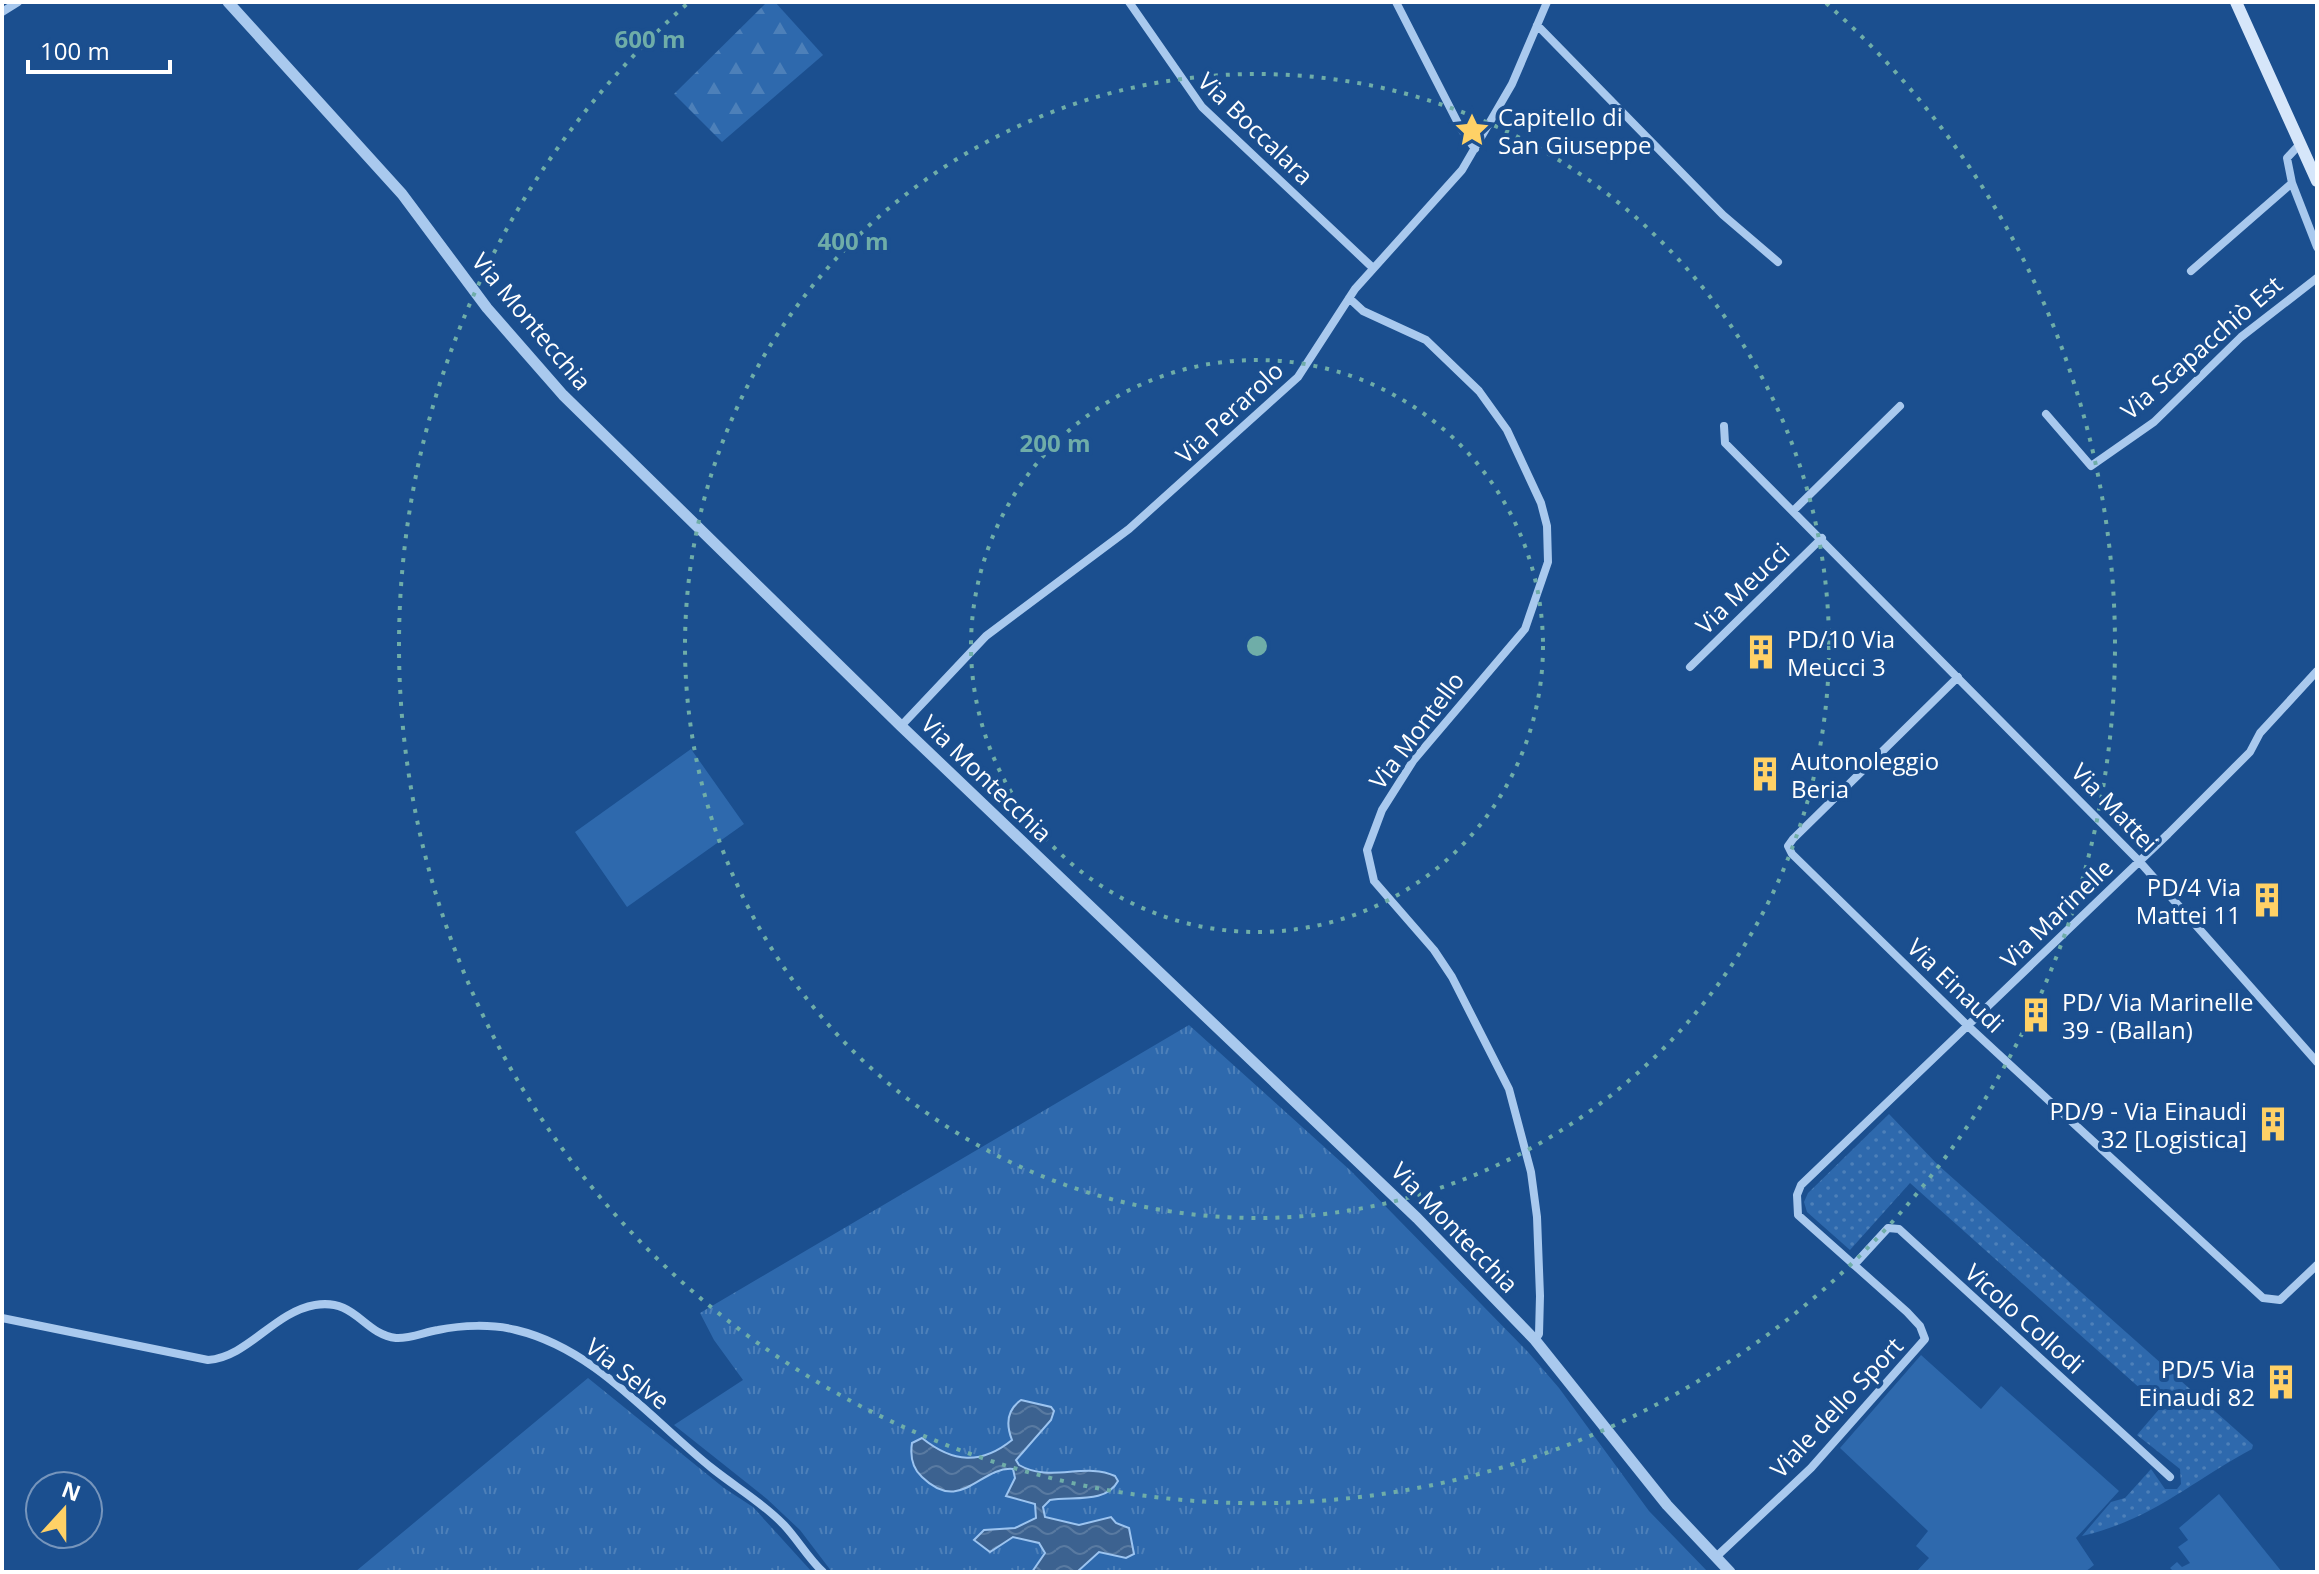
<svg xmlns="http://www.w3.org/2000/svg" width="2319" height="1574" font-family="'Open Sans',sans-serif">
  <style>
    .grass { fill: url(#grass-tufts) }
    .forest { fill: url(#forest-firs) }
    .park { fill: url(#park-dots) }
    .pitch { fill: #2e69ad }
    .water { fill: url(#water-waves); stroke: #9cc4f0; stroke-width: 2 }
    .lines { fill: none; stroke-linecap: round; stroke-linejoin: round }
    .minor { stroke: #a9c9ee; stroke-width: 8 }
    .tertiary { stroke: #a9c9ee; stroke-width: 11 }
    .secondary { stroke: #d6e6fa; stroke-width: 12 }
    .ring { fill: none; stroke: #6fada8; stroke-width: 4; stroke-dasharray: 4 8 }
    .labels { text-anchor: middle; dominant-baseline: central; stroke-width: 8; stroke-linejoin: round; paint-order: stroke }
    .poi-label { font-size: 24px; fill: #fff; stroke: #1b4f8f; text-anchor: start }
    .street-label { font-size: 24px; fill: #fff; stroke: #1b4f8f }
    .centre { fill: #6fada8; stroke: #1b4f8f; stroke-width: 4 }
    .ring-label { font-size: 24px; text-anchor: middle; font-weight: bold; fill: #6fada8; stroke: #1b4f8f; stroke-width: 8; stroke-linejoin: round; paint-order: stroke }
  </style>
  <defs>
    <pattern id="grass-tufts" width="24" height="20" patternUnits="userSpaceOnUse" patternTransform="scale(2)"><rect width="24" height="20" fill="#2e69ad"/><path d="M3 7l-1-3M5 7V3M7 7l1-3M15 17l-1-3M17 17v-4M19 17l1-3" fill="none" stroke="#4d80b9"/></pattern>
    <pattern id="forest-firs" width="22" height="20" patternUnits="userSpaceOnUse" patternTransform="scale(2)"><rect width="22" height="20" fill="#2e69ad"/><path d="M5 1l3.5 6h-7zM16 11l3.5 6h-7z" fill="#4d80b9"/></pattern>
    <pattern id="park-dots" width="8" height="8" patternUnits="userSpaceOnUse" patternTransform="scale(2)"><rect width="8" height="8" fill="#2e69ad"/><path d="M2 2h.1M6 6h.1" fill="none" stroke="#4d80b9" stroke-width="1.8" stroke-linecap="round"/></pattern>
    <pattern id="water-waves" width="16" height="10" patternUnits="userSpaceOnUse" patternTransform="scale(2)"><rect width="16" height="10" fill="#3c6290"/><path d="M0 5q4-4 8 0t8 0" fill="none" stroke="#597aa1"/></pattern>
  </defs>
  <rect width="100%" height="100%" fill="#1b4f8f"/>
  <path class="grass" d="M1189 1025 1351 1171 1528 1352 1559 1388 1649 1511 1708 1572H832L800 1530 767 1499 674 1425 743 1380 714 1340 700 1313Z
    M588 1378 724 1488 753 1507 812 1572H355Z"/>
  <path class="forest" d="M767 2H775L823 55 722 142 674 94Z"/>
  <path class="park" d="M1889 1114 1938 1165 2253 1445 2252 1449C2190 1482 2154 1519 2082 1536L2111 1502 2125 1498 2151 1469 2165 1489H2177L2181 1484 2180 1469 2137 1435 2161 1407 1910 1183 1850 1250 1807 1212 1804 1202 1808 1193Z"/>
  <path class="pitch" d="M691 749 744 824 627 907 575 832Z
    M1921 1355 1981 1409 2001 1386 2119 1491 2076 1538 2094 1565 2085 1572H1916L1929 1558 1916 1546 1928 1531 1840 1448Z
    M2219 1494 2282 1572H2174L2170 1568 2177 1562 2182 1567 2190 1563 2178 1547 2188 1540 2179 1528Z"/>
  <path class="water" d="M1021 1400 1051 1407 1054 1411 1051 1420 1016 1460 1019 1465C1050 1483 1085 1462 1115 1476L1118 1481C1106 1504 1072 1496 1050 1500L1043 1507 1045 1517 1079 1525 1111 1517 1116 1523 1129 1528 1134 1554 1126 1558 1099 1552 1077 1572H1032L1045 1553 1039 1543 1013 1537 990 1552 974 1540 984 1530 1015 1528 1036 1518 1035 1504 1006 1496 1015 1478 1013 1469C980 1466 961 1515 922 1477 912 1468 910 1456 912 1443L922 1438C953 1463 981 1465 1012 1440 1006 1425 1007 1410 1021 1400Z"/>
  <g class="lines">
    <path class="minor" d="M1129 2 1202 107 1373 268
      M1396 2 1461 129 1475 149
      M2 12 18 2
      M1537 25 1723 215 1778 262
      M2300 144 2287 158 2292 183 2317 247
      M2191 271 2292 183
      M1349 298 1363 311 1426 340 1479 391 1507 430 1541 503 1547 526 1548 562 1525 629 1413 761 1382 810 1367 850 1374 881 1434 950 1452 977 1509 1089 1531 1172 1537 1217 1540 1296 1539 1334 1535 1340
      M2046 414 2091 466 2154 422 2241 337 2317 278
      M1724 426 1725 443 2139 861 2317 1062
      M1793 511 1900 406
      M1690 667 1822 538
      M1958 677 1793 839 1788 846 1792 854 1968 1026 2263 1298 2280 1300 2317 1265
      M901 726 986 636 1129 529 1298 377 1355 289 1462 170 1512 84 1547 2
      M1854 1265 1888 1228 1899 1229 2170 1477
      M2 1318 208 1360C248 1357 274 1312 315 1305 356 1298 363 1334 396 1338 409 1339 425 1332 438 1330 462 1325 492 1324 516 1330 596 1349 651 1420 713 1469 737 1488 763 1503 784 1525 798 1540 808 1558 823 1572
      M1716 1557 1811 1468 1925 1339 1920 1326 1907 1312 1798 1215 1797 1195 1801 1185 2168 834 2250 752 2260 733 2317 671"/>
    <path class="tertiary" d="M228 2 402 194 487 308 563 395 901 726 1417 1218 1535 1340 1667 1505 1730 1572"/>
    <path class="secondary" d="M2236 2 2317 181"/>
  </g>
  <g class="ring">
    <circle cx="1257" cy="646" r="286"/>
    <circle cx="1257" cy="646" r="572"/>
    <path d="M1826 3A858 858 0 1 1 688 3"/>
  </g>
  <defs>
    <g id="sight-bare" transform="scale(2.76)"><path d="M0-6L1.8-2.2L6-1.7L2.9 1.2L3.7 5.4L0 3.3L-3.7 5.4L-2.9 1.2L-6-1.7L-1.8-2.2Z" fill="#ffd166" stroke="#1b4f8f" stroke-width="2.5" paint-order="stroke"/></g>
    <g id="building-bare" transform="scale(2.76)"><path d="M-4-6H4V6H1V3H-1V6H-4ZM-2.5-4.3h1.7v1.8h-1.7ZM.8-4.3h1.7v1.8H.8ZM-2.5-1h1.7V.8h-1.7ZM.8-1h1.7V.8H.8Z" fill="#ffd166" stroke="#1b4f8f" stroke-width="2.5" paint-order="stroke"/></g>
  </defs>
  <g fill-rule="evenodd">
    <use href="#sight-bare" x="1472" y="130"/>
    <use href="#building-bare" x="1761" y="652"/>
    <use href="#building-bare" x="1765" y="774"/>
    <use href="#building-bare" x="2267" y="900"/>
    <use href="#building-bare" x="2036" y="1015"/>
    <use href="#building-bare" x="2273" y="1124"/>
    <use href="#building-bare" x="2281" y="1382"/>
  </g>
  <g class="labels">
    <g class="poi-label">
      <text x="1498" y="116">Capitello di<tspan x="1498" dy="28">San Giuseppe</tspan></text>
      <text x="1787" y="638">PD/10 Via<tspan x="1787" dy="28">Meucci 3</tspan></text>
      <text x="1791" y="760">Autonoleggio<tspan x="1791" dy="28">Beria</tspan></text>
      <text x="2241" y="886" text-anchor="end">PD/4 Via<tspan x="2241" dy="28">Mattei 11</tspan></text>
      <text x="2062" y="1001">PD/ Via Marinelle<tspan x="2062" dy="28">39 - (Ballan)</tspan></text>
      <text x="2247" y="1110" text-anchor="end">PD/9 - Via Einaudi<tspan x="2247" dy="28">32 [Logistica]</tspan></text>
      <text x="2255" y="1368" text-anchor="end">PD/5 Via<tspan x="2255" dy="28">Einaudi 82</tspan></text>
    </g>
    <g class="street-label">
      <text transform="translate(1256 128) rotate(44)">Via Boccalara</text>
      <text transform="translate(532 321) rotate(50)">Via Montecchia</text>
      <text transform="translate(2201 347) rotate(-41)">Via Scapacchiò Est</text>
      <text transform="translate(1229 412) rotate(-43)">Via Perarolo</text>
      <text transform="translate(1742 588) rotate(-44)">Via Meucci</text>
      <text transform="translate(1416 730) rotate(-53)">Via Montello</text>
      <text transform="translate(987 778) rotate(44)">Via Montecchia</text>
      <text transform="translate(2115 807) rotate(46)">Via Mattei</text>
      <text transform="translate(2056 913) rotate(-44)">Via Marinelle</text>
      <text transform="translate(1956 985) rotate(44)">Via Einaudi</text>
      <text transform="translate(1455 1227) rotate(46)">Via Montecchia</text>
      <text transform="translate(2025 1318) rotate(42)">Vicolo Collodi</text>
      <text transform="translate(628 1373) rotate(38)">Via Selve</text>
      <text transform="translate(1836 1407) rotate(-47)">Viale dello Sport</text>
    </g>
  </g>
  <circle cx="1257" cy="646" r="12" class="centre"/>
  <g class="ring-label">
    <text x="650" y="48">600 m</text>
    <text x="853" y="250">400 m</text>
    <text x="1055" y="452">200 m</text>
  </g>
  <rect width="2319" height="1574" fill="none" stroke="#ffffff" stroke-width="8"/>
  <g transform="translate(64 1510) rotate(21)"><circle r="38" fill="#1b4f8f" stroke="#7695bc" stroke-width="2"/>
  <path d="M0-6L14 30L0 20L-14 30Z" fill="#ffd166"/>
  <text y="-12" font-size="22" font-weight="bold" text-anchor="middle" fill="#ffffff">N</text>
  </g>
  <path d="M28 60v12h142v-12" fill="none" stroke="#ffffff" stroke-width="4"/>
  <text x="40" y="60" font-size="24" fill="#ffffff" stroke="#1b4f8f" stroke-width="6" paint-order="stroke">100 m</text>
</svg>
